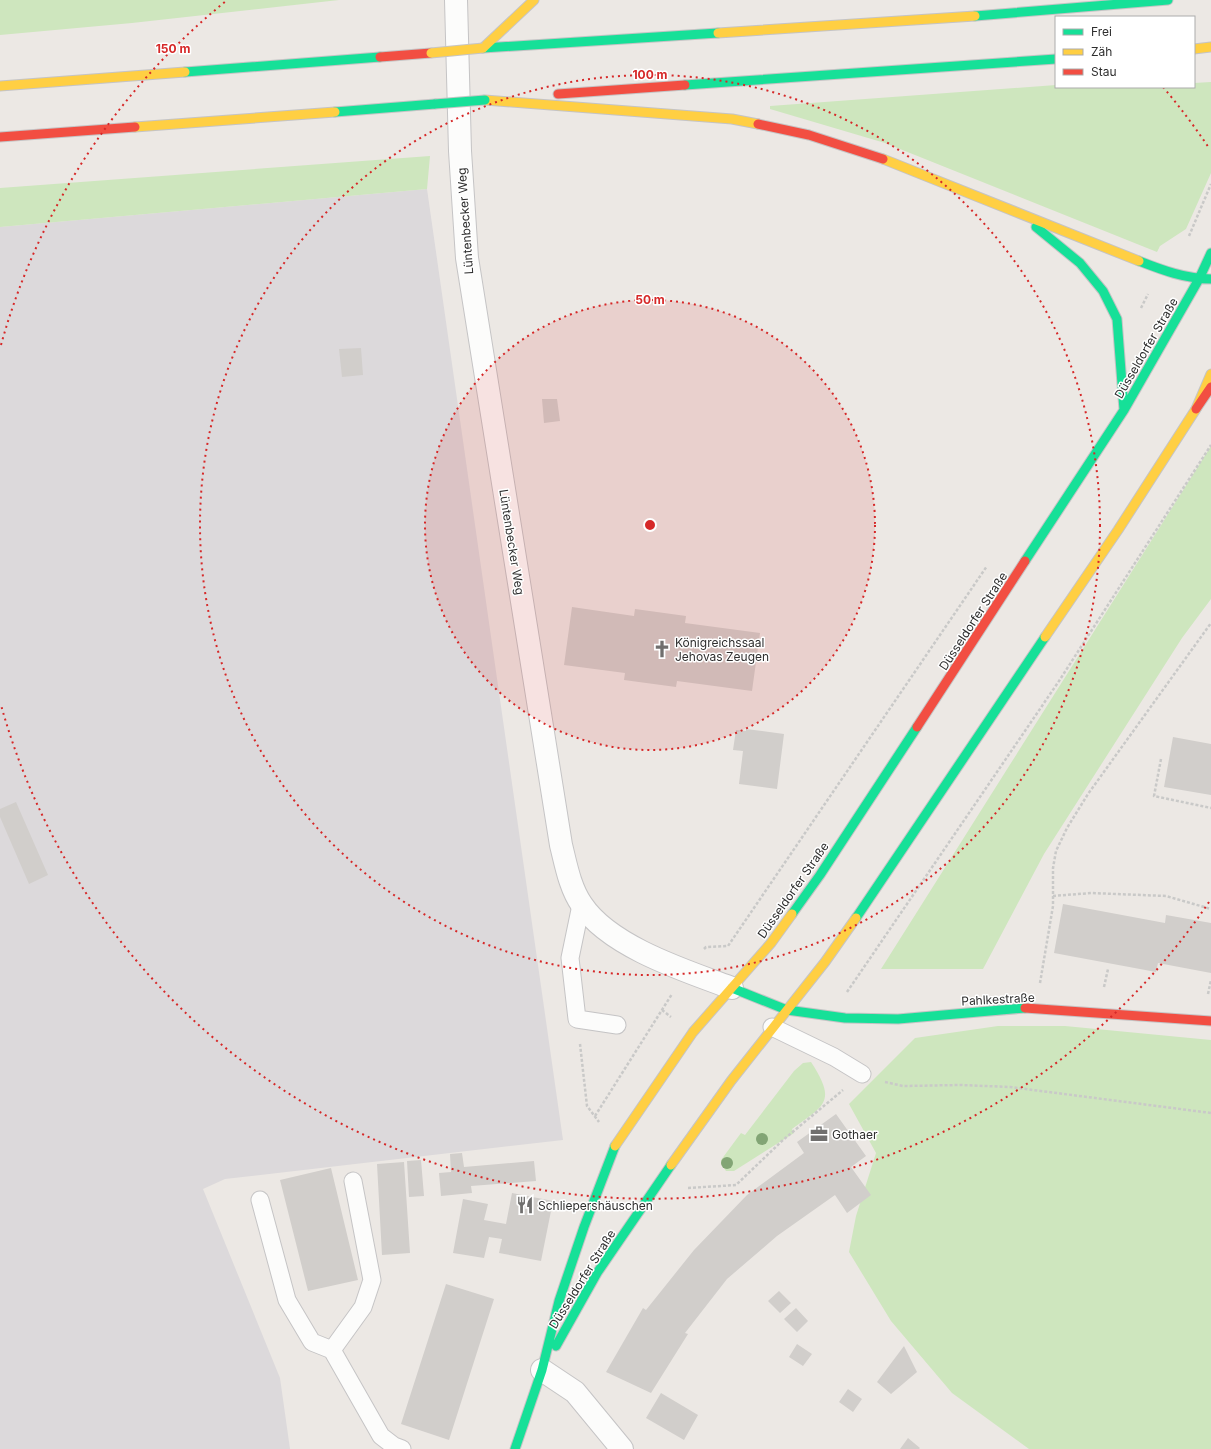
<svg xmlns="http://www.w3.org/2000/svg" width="1211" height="1449" font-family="Inter,sans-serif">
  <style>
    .industrial { fill: #dcd9db }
    .green { fill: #cee6be }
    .building { fill: #d1cecb }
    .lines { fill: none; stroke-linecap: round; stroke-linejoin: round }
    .lane-casing { stroke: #c5c4c5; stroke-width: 19 }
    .street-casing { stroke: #c5c4c5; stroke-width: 24 }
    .fast-casing { stroke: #c5c4c5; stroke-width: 11 }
    .slow-casing { stroke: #c5c4c5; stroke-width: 11 }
    .jam-casing { stroke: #c5c4c5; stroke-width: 11 }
    .path { stroke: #c9c9c8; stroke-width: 2.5; stroke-dasharray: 3 2; stroke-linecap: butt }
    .lane { stroke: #fcfcfb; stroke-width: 17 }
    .street { stroke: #fcfcfb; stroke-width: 22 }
    .fast { stroke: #16e098; stroke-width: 9 }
    .slow { stroke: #ffcf43; stroke-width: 9 }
    .jam { stroke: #f24e42; stroke-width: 9 }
    .fast-bridge-casing { stroke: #c6c5c4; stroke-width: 11; stroke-linecap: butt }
    .slow-bridge-casing { stroke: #c6c5c4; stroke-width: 11; stroke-linecap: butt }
    .fast-bridge { stroke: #16e098; stroke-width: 9 }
    .slow-bridge { stroke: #ffcf43; stroke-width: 9 }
    .tree { fill: #82a575 }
    .ring { fill: none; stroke: #d62828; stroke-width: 2; stroke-dasharray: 2 4 }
    .labels { text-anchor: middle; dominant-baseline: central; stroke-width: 3; stroke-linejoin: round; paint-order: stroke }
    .street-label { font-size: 12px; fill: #2e2e2e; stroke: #fff }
    .poi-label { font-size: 12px; fill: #2e2e2e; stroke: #fff; text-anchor: start }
    .centre { fill: #d62828; stroke: #fff; stroke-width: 2 }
    .ring-label { font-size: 12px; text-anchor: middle; font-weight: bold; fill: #d62828; stroke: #fff; stroke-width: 3; stroke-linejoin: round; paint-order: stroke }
  </style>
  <rect width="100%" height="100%" fill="#ece8e4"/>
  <path class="industrial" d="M427 189 563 1140 225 1179 203 1189 280 1378 290 1449H0V227Z"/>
  <path class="green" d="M0 0H339L132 23 0 35Z
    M1211 82V173L1186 229 1160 246 1157 252 885 143 770 109V106L1056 85V87H1194V83Z
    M430 156 427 189 0 227V188Z
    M1211 446V599L1182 638 1044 854 983 969H881Z
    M998 1026H1065L1211 1040V1449H1029L952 1393 891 1321 849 1252 856 1216 876 1153 849 1104 915 1038Z
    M811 1062C837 1102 825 1105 792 1129L794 1133 734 1171H726L722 1165 721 1160 741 1133 745 1135 794 1071 803 1063Z"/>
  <path class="building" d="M361 348 363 375 342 377 339 349Z
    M542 399H557L560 421 544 423Z
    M572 607 634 616 635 609 686 616 685 623 760 633 752 691 677 681 676 687 624 680 625 673 564 665Z
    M746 729 784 734 777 789 739 784 743 751 733 750 736 730 746 731Z
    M1173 737 1211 744V795L1164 787Z
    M16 802 48 875 29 884 0 817V809Z
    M1063 904 1165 923 1166 915 1211 923V973L1158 963 1156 972 1054 953Z
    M836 1114 866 1156 851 1167 871 1195 847 1213 835 1195 777 1236 727 1279 685 1333 688 1334 651 1393 606 1372 643 1308 646 1310 694 1250 747 1195 804 1153 797 1142Z
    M462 1153 464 1167 534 1161 536 1181 471 1186 472 1193 441 1196 439 1173 451 1172 450 1154Z
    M421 1160 424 1196 409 1197 407 1161Z
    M404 1162 410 1253 382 1255 377 1164Z
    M331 1168 358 1280 308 1291 280 1180Z
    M512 1193 553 1201 541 1261 499 1253 502 1239 489 1237 484 1258 453 1253 463 1199 488 1204 484 1220 506 1224Z
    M446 1284 494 1299 449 1440 401 1424Z
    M779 1291 791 1303 780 1313 768 1301Z
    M796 1308 808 1321 797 1332 784 1319Z
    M797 1344 812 1354 803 1366 789 1357Z
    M904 1346 917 1372 891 1394 877 1382Z
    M848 1389 862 1399 853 1412 839 1402Z
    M661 1393 698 1415 684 1440 646 1418Z
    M908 1438 920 1448 919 1449H900Z"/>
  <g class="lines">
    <g class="lane-casing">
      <path id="lane" d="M581 905 570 958 577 1019 617 1025
        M772 1027 834 1057 862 1074
        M353 1181 372 1280 363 1307 332 1350 381 1436 394 1446 402 1449
        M260 1200 287 1300 312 1342 332 1350"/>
    </g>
    <g class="street-casing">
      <path id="street" d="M456 0 460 151 467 258 561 845C566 865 570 888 582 905 610 947 686 971 732 988
        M542 1370 575 1392 622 1449"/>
    </g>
    <g class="fast-casing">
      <path id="fast" d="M975 16 1168 0
        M483 48 718 33
        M185 72 380 57
        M685 85 1056 59
        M335 112 435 104
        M1036 227 1080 263 1103 291 1117 319 1124 410
        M1139 261C1162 270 1186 279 1211 279
        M1025 561 1124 410 1199 279 1211 253
        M792 914 820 875 917 727
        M856 918 1045 637
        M732 988 787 1010 845 1018 898 1019 1025 1008
        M556 1346 597 1273 671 1165
        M515 1449 542 1370 559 1301 584 1227 615 1146"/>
    </g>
    <g class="slow-casing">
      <path id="slow" d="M718 33 975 16
        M483 48 534 0
        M1194 49 1211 47
        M0 86 185 72
        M485 100 732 119 758 124
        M135 127 335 112
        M883 159 1139 261
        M1045 637 1118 530 1196 409 1211 374
        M615 1146 693 1032 771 943 792 914
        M671 1165 731 1081 825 962 856 918"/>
    </g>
    <g class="jam-casing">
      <path id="jam" d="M380 57 431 53
        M558 94 685 85
        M758 124 809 135 883 159
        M0 137 135 127
        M1196 409 1211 387
        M917 727 1025 561
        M1025 1008 1211 1021"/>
    </g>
    <path class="path" d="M1189 236 1211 184
      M1141 308 1148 294
      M1161 759 1154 796 1211 808
      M1053 896 1091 893 1166 896 1211 909
      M704 949 706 947 728 946 987 566
      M1040 983 1053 906V868L1056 851 1067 828 1088 794 1211 623
      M1104 987 1108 969
      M847 992 1059 681 1211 445
      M1208 994 1211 980
      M662 1010 671 1017
      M580 1044 587 1106 599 1122
      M885 1082 903 1086 961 1085 1010 1087 1211 1113
      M595 1116 672 994
      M688 1188 736 1185 783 1140 843 1090"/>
    <use href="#lane" class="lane"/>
    <use href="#street" class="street"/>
    <use href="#fast" class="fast"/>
    <use href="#slow" class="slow"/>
    <use href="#jam" class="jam"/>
    <g class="fast-bridge-casing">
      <path id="fast-bridge" d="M435 104 485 100"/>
    </g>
    <g class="slow-bridge-casing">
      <path id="slow-bridge" d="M431 53 483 48"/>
    </g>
    <use href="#fast-bridge" class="fast-bridge"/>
    <use href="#slow-bridge" class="slow-bridge"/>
  </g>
  <g class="tree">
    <circle cx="762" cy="1139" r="6"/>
    <circle cx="727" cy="1163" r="6"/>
  </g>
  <circle cx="650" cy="525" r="225" fill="#d62828" fill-opacity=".12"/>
  <g class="ring">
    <circle cx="650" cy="525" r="225"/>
    <circle cx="650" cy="525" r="450"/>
    <path d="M1209 902A674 674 0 0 1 1 705M1 345A674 674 0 0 1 226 1M1163 87A674 674 0 0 1 1209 148"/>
  </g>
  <defs>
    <g id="church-bare" transform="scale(1.38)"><path d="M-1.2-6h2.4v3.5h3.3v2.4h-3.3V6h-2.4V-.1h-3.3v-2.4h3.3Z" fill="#706f6e" stroke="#fff" stroke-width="2.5" paint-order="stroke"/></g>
    <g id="office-bare" transform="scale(1.38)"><path d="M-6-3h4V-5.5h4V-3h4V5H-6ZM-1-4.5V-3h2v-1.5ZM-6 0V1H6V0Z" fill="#706f6e" stroke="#fff" stroke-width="2.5" paint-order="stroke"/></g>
    <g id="restaurant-bare" transform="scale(1.38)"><path d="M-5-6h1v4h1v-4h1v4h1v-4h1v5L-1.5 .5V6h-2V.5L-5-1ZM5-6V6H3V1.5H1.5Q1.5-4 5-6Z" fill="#706f6e" stroke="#fff" stroke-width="2.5" paint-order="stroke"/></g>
  </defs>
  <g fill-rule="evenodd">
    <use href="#church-bare" x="662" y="649"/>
    <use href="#office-bare" x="819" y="1134"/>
    <use href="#restaurant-bare" x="525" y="1205"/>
  </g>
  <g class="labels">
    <g class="street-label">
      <text transform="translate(465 221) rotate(-94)">Lüntenbecker Weg</text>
      <text transform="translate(1146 348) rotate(-60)">Düsseldorfer Straße</text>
      <text transform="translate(512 542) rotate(81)">Lüntenbecker Weg</text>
      <text transform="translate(973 621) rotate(-57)">Düsseldorfer Straße</text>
      <text transform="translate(793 890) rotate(-55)">Düsseldorfer Straße</text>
      <text transform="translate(998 999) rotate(-3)">Pahlkestraße</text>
      <text transform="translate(582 1279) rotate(-58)">Düsseldorfer Straße</text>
    </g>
    <g class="poi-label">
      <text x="675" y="642">Königreichssaal<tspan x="675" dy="14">Jehovas Zeugen</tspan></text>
      <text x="832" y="1134">Gothaer</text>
      <text x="538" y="1205">Schliepershäuschen</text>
    </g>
  </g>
  <circle cx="650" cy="525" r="6" class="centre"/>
  <g class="ring-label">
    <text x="173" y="53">150 m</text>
    <text x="650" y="79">100 m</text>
    <text x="650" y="304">50 m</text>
  </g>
  <rect x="1055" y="16" width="140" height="72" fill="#ffffff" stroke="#ababab"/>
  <rect x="1063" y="29" width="20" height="6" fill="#16e098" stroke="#ababab"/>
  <text x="1091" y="36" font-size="12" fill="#2e2e2e">Frei</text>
  <rect x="1063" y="49" width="20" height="6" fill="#ffcf43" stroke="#ababab"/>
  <text x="1091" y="56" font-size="12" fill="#2e2e2e">Zäh</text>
  <rect x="1063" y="69" width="20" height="6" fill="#f24e42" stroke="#ababab"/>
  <text x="1091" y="76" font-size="12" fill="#2e2e2e">Stau</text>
</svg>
